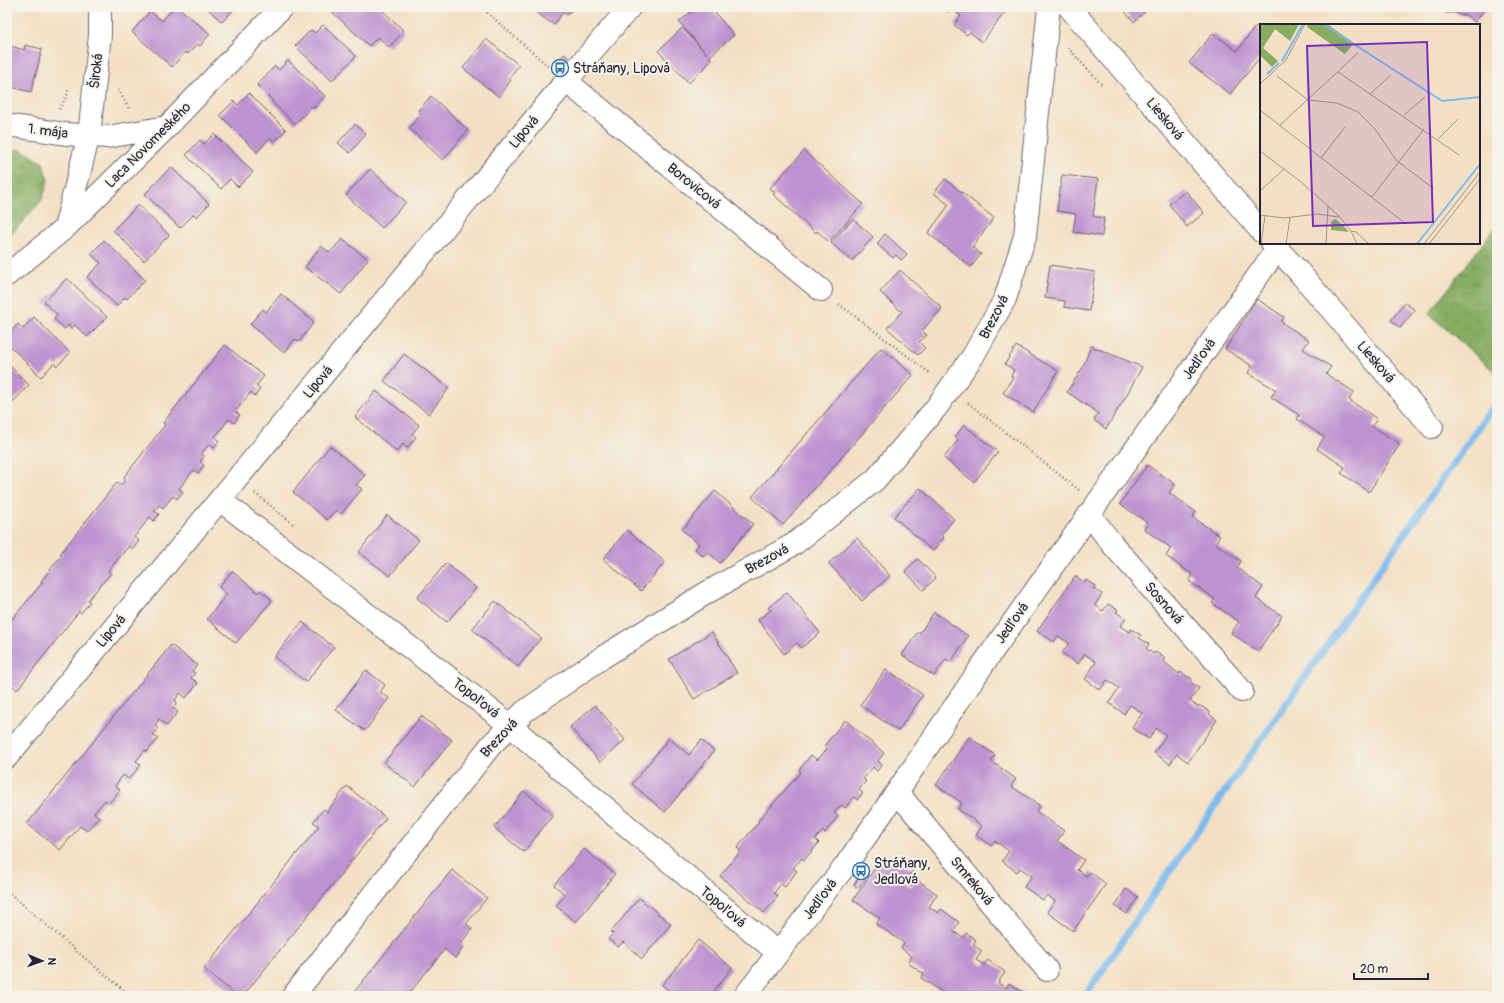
<svg xmlns="http://www.w3.org/2000/svg" width="1504" height="1003" font-family="Pangolin,sans-serif">
  <style>
    .forest { fill: url(#forest-crowns); stroke: #54684f }
    .lines { fill: none; stroke-linecap: round; stroke-linejoin: round }
    .stream { stroke: #7abaee; stroke-width: 7 }
    .building { fill: #be92d1 }
    .minor-casing { stroke: #6b646b; stroke-width: 24 }
    .path { stroke: #6b646b; stroke-width: 2.5; stroke-dasharray: 1 3; stroke-linecap: butt }
    .minor { stroke: #fff; stroke-width: 22 }
    .labels { text-anchor: middle; dominant-baseline: central; stroke-width: 4; stroke-linejoin: round; paint-order: stroke }
    .poi-label { font-size: 14px; fill: #22223b; stroke: #f7f3e8; text-anchor: start }
    .street-label { font-size: 14px; fill: #22223b; stroke: #f7f3e8 }
    .inset-river { fill: none; stroke: #7abaee; stroke-width: 2 }
    .inset-road { fill: none; stroke: #9f948d; stroke-width: 1 }
    .view { fill: #7b2cbf; fill-opacity: 0.15; stroke: #7b2cbf; stroke-width: 2 }
    .inset-edge { fill: none; stroke: #22223b; stroke-width: 2 }
  </style>
  <defs>
    <pattern id="forest-crowns" width="20" height="18" patternUnits="userSpaceOnUse"><rect width="20" height="18" fill="#87ad63"/><path d="M2 6a3 3 0 1 1 6 0M12 15a3 3 0 1 1 6 0" fill="none" stroke="#6e8c53"/></pattern>
  </defs>
  <rect width="100%" height="100%" fill="#f7f3e8"/>
  <filter id="ink" filterUnits="userSpaceOnUse"><feTurbulence type="fractalNoise" baseFrequency=".025" numOctaves="2"/><feDisplacementMap in="SourceGraphic" scale="8" xChannelSelector="R" yChannelSelector="G"/><feConvolveMatrix kernelMatrix="1 2 1 2 8 2 1 2 1" color-interpolation-filters="sRGB"/></filter>
  <filter id="wash" filterUnits="userSpaceOnUse"><feTurbulence type="fractalNoise" baseFrequency=".012" numOctaves="4" result="noise"/><feDisplacementMap in="SourceGraphic" scale="16" xChannelSelector="R" yChannelSelector="G"/><feGaussianBlur stdDeviation="0.9" result="paint"/><feColorMatrix in="noise" values="0 0 0 0 0 0 0 0 0 0 0 0 0 0 0 0 0 1.4 0 .05"/><feComposite in="paint" operator="in"/></filter>
  <g filter="url(#wash)">
    <rect width="100%" height="100%" fill="#f3e0c4"/>
    <path class="forest" d="M7 149 22 150 43 163 48 181 42 200 7 239Z
      M1497 225V374L1429 314Z"/>
    <g class="lines">
      <path class="stream" d="M1085 996 1151 898 1497 401"/>
    </g>
    <g id="blocks">
      <path class="building" d="M174 7H178L210 34 200 46 197 44 188 54 185 52 172 67 132 32 150 11 162 21Z
        M206 7H236L222 22Z
        M334 7H379L404 31 389 47 378 37 369 46 331 11Z
        M529 7H574L567 15 563 12 554 25Z
        M697 7H710L734 35 709 57 712 60 689 83 658 51 682 28 707 54 679 22Z
        M942 7H1009L982 42 970 32 967 35 954 25 961 16 952 9 949 12Z
        M1121 7H1150L1134 22Z
        M1440 7H1487L1475 22 1466 15H1459L1455 12 1447 13Z
        M323 25 356 56 332 81 295 46 311 30 315 33Z
        M1256 26 1261 30V56L1230 94 1189 63 1213 33 1237 51Z
        M486 39 519 65 509 78 511 80 499 97 463 68Z
        M7 45 24 50 25 45 42 49 31 92 7 86Z
        M564 54 568 57 560 68 556 65Z
        M288 60 325 96 314 108 312 106 295 124 272 102 273 101 257 85 275 66 279 70Z
        M249 93 286 130 274 142 270 138 257 152 220 115 234 101 238 105Z
        M431 96 468 130 443 160 409 128 421 114 418 111Z
        M355 124 366 134 350 153 338 143Z
        M214 134 253 172 238 187 230 179 221 189 186 155 200 140 204 144Z
        M804 151 863 204 829 242 817 231 816 233 773 194 775 192 770 188Z
        M171 167 209 204 197 217 194 214 180 228 145 194Z
        M370 169 406 202 382 228 346 195Z
        M1062 175 1098 179 1093 216 1104 218 1102 236 1073 232 1076 214 1057 211Z
        M945 179 994 218 972 247 981 254 971 267 928 233 949 205 934 193Z
        M1186 191 1204 213 1187 227 1169 204Z
        M138 205 169 235 144 261 113 230Z
        M853 219 873 237 852 261 831 243Z
        M885 234 907 254 901 260 896 255 893 258 877 244Z
        M342 239 368 259 341 294 305 267 321 246 330 253Z
        M104 240 145 280 127 299 125 297 117 306 87 277 101 263 91 254Z
        M1050 265 1095 272 1089 311 1064 307 1065 301 1045 298Z
        M900 270 942 308 922 331 927 335 919 342 925 348 918 355 887 328 902 312 880 292Z
        M67 278 107 317 87 337 75 325 71 329 68 325 65 329 54 319 58 315 44 302Z
        M281 294 314 322 299 342 295 339 284 353 250 324 263 309 266 312Z
        M1257 299 1284 317 1281 322 1309 340 1303 349 1331 367 1326 374 1354 392 1349 400 1377 419 1372 426 1400 444 1369 492 1341 473 1345 467 1317 449 1324 437 1297 419 1299 415 1271 397 1276 390 1248 373 1252 366 1225 349Z
        M1405 303 1415 310 1400 328 1391 320Z
        M34 317 70 353 57 366 54 363 41 377 7 343V336L18 324 23 329Z
        M225 345 264 376 256 386 260 389 255 396 251 392 235 412 240 415 234 423 229 419 215 437 219 441 214 448 209 444 201 454 204 456 200 462 204 465 198 473 194 470 184 482 179 489 183 492 177 499 173 496 163 508 159 505 154 511 159 514 154 521 150 517 134 537 139 541 133 549 129 546 108 571 111 573 88 600 90 602 81 613 79 611 17 690 13 686 7 694V625L43 582 41 581 62 555 60 554 117 482 121 485 126 479 124 477 165 425 163 423Z
        M1016 346 1058 371 1033 412 1003 393 1013 377 1011 376 1014 370 1005 364Z
        M1091 346 1142 367 1126 396 1106 429 1094 420 1098 413 1067 392 1082 369Z
        M881 348 913 375 783 525 752 497Z
        M404 354 449 388 429 414 384 381Z
        M7 363 29 385 7 408Z
        M376 391 419 425 412 434 416 437 407 448 403 444 397 452 355 417Z
        M964 425 998 452 974 482 944 458 958 440 955 437Z
        M330 446 365 475 356 485 362 489 341 514 336 510 327 520 293 492Z
        M1147 465 1175 484 1169 493 1196 512 1192 517 1220 536 1215 543 1241 561 1237 568 1263 587 1256 598 1282 616 1258 651 1231 633 1239 622 1212 603 1215 599 1189 581 1193 575 1166 556 1171 548 1144 529 1148 523 1120 504Z
        M920 488 954 519 941 535 944 538 933 551 894 517Z
        M715 491 753 524 720 563 708 552 703 556 695 549 699 544 682 530Z
        M387 515 419 540 390 576 359 552Z
        M627 530 665 562 641 591 603 559Z
        M857 538 890 576 862 601 829 563Z
        M918 559 936 578 923 590 905 571Z
        M446 563 476 588 447 622 417 598Z
        M232 571 258 593 260 590 272 600 236 643 207 619 227 594 219 587Z
        M1075 576 1084 582 1086 580 1095 586 1093 588 1102 594 1095 605 1103 611 1108 604 1118 610 1116 612 1126 619 1120 626 1129 632 1131 629 1141 635 1139 638 1149 644 1146 649 1154 654 1155 652 1165 658 1163 661 1179 674 1180 672 1192 679 1190 682 1199 688 1190 701 1198 707 1199 705 1210 712 1209 714 1217 720 1188 762 1177 754 1170 764 1154 753 1166 735 1156 728 1149 739 1132 728 1142 713 1130 705 1124 714 1109 703 1119 688 1107 680 1100 690 1085 679 1096 662 1085 654 1078 664 1062 653 1069 643 1058 636 1054 642 1037 631Z
        M787 592 820 633 801 648 797 643 784 654 758 620 771 610 768 608Z
        M495 601 541 638 518 667 472 629Z
        M934 612 968 636 951 662 946 659 934 676 902 655 918 632 920 633Z
        M302 622 334 647 306 682 274 657Z
        M712 632 737 673 694 699 669 659Z
        M171 645 197 665 192 671 195 673 191 678 198 683 186 698 180 693 175 700 177 702 173 708 178 712 167 726 159 719 155 726 158 729 153 735 158 739 147 752 145 750 136 761 141 765 129 779 123 775 115 786 120 790 109 803 105 800 94 813 99 817 87 831 80 826 60 850 27 824Z
        M886 669 923 695 898 731 860 705Z
        M366 670 385 685 380 692 389 698 365 731 336 710Z
        M595 705 625 740 600 762 570 727Z
        M421 716 452 740 415 787 384 763Z
        M845 720 884 753 878 761 882 765 877 771 873 767 863 779 866 781 859 790 863 793 857 800 854 797 845 808 841 805 834 813 838 816 825 833 823 831 815 839 819 843 804 860 802 858 793 868 797 871 785 887 781 884 774 893 778 896 764 913 720 876 741 851 737 848 759 822 758 821 801 772 799 770 811 755 817 760 827 749 824 746Z
        M969 737 995 755 991 761 1016 779 1011 786 1040 806 1036 811 1064 831 1057 841 1084 860 1077 870 1087 876 1090 872 1106 884 1073 931 1047 912 1055 901 1047 895 1043 900 1024 887 1032 876 1020 868 1017 872 1002 861 1009 851 995 841 991 846 976 835 982 826 958 809 962 803 936 785Z
        M669 738 689 755 701 740 714 751 665 812 632 784Z
        M347 786 386 818 243 996H237L204 969 319 826 313 822 324 809 327 812Z
        M524 791 553 815 524 852 494 828Z
        M584 849 615 874 576 922 556 906 565 895 554 885Z
        M894 857 913 870 904 882 911 887 916 879 937 894 929 907 938 913 941 909 959 922 953 931 963 938 966 933 976 940 973 945 982 951 976 960 984 965 988 960 1005 972 998 983 1006 988 1009 983 1029 996H948L921 978 924 974 908 963 912 956 901 948 904 943 876 924 880 918 853 900 882 858 890 863Z
        M452 870 487 898 466 924 472 929 461 943 464 946 455 958 445 949 407 996H351Z
        M863 871 868 875 858 888 854 885Z
        M1126 889 1138 897 1127 914 1115 906Z
        M639 898 671 924 642 959 623 942 618 947 608 939 613 934 611 932Z
        M698 940 732 968 710 996H676L662 985Z"/>
    </g>
  </g>
  <g filter="url(#ink)">
    <use href="#blocks" fill-opacity="0" stroke="#6b646b" stroke-width="1"/>
    <g class="lines">
      <g class="minor-casing">
        <path id="minor" d="M1069 7 1261 231
          M566 81 821 290
          M7 125 66 134 107 137 167 127
          M65 228 89 135 100 35V7
          M1272 243 1298 271 1432 427
          M7 275 65 228 78 215 167 127 282 7
          M220 500 510 725 588 793 778 953
          M1089 514 1113 545 1242 691
          M7 757 566 81 630 7
          M897 792 1047 970
          M293 996 491 745 525 711 603 657 708 592 794 544 875 480 936 408 973 356 1005 299 1025 236 1049 7
          M745 996 845 866 897 792 982 666 1277 249"/>
      </g>
      <path class="path" d="M481 7 548 66
        M1068 48 1103 86
        M118 90 130 110
        M59 109 67 96 68 90
        M839 304 931 374
        M968 403 1079 490
        M255 493 293 524
        M7 891 87 960 131 996"/>
      <use href="#minor" class="minor"/>
    </g>
  </g>
  <defs>
    <g id="bus-ring" transform="scale(0.9)"><circle r="9.5" fill="#f7f3e8" stroke="#1f6fb2" stroke-width="1.5"/><path d="M-5-6H5V4H4V6H2V4H-2V6H-4V4H-5ZM-3.5-4V0h7V-4ZM-3.5 1.2v1.5H-2V1.2ZM2 1.2v1.5H3.5V1.2Z" fill="#1f6fb2"/></g>
  </defs>
  <g fill-rule="evenodd">
    <use href="#bus-ring" x="560" y="68"/>
    <use href="#bus-ring" x="861" y="871"/>
  </g>
  <g class="labels">
    <g class="poi-label">
      <text x="573" y="68">Stráňany, Lipová</text>
      <text x="874" y="863">Stráňany,<tspan x="874" dy="16">Jedlová</tspan></text>
    </g>
    <g class="street-label">
      <text transform="translate(96 71) rotate(-84)">Široká</text>
      <text transform="translate(1165 119) rotate(50)">Liesková</text>
      <text transform="translate(48 131) rotate(7)">1. mája</text>
      <text transform="translate(524 132) rotate(-50)">Lipová</text>
      <text transform="translate(148 145) rotate(-45)">Laca Novomeského</text>
      <text transform="translate(694 186) rotate(39)">Borovicová</text>
      <text transform="translate(994 317) rotate(-63)">Brezová</text>
      <text transform="translate(1199 359) rotate(-55)">Jedľová</text>
      <text transform="translate(1376 362) rotate(49)">Liesková</text>
      <text transform="translate(318 382) rotate(-50)">Lipová</text>
      <text transform="translate(767 559) rotate(-29)">Brezová</text>
      <text transform="translate(1164 603) rotate(49)">Sosnová</text>
      <text transform="translate(1012 623) rotate(-55)">Jedľová</text>
      <text transform="translate(111 631) rotate(-50)">Lipová</text>
      <text transform="translate(476 698) rotate(38)">Topoľová</text>
      <text transform="translate(499 738) rotate(-47)">Brezová</text>
      <text transform="translate(972 881) rotate(50)">Smreková</text>
      <text transform="translate(820 899) rotate(-53)">Jedľová</text>
      <text transform="translate(723 907) rotate(40)">Topoľová</text>
    </g>
  </g>
  <g transform="translate(1260 24)">
    <rect width="220" height="220" fill="#f3e0c4"/>
    <path d="M0 0H39L30 17 15 5 3 24 18 37 12 43 0 31ZM48 0H67L94 19 85 30 47 3ZM75 195 84 202 89 208 71 206V198Z" fill="#87ad63"/>
    <path class="inset-river" d="M63 0 182 77 220 73M22 37 43 0M7 50 19 39M157 220 220 140"/>
    <path class="inset-road" d="M78 48 199 131M17 52 48 76 77 79 98 88 115 105 136 136 174 165M0 60 26 36 45 0M110 70 131 51M0 86 146 200M144 91 165 73M20 101 98 29M178 115 198 95M0 127 41 158 79 192 91 207 97 220M61 134 85 103M0 167 24 145M112 173 164 105M0 191 24 194 57 190 79 193M91 207 96 208 109 220M1 220 5 192M26 220 30 194M66 220 68 182M164 220 220 148M169 220 220 155"/>
    <path class="view" d="M167 18 173 198 53 202 47 22Z"/>
    <rect width="220" height="220" class="inset-edge"/>
  </g>
  <rect width="1504" height="1003" fill="none" stroke="#f7f3e8" stroke-width="24"/>
  <g transform="translate(42 961) rotate(92)" stroke="#f7f3e8" stroke-width="3" paint-order="stroke">
  <path d="M0-3L7 15L0 10L-7 15Z" fill="#22223b"/>
  <text y="-6" font-size="11" font-weight="bold" text-anchor="middle" fill="#22223b">N</text>
  </g>
  <path d="M1354 973v6h74v-6" fill="none" stroke="#22223b" stroke-width="2"/>
  <text x="1360" y="973" font-size="12" fill="#22223b" stroke="#f7f3e8" stroke-width="3" paint-order="stroke">20 m</text>
</svg>
